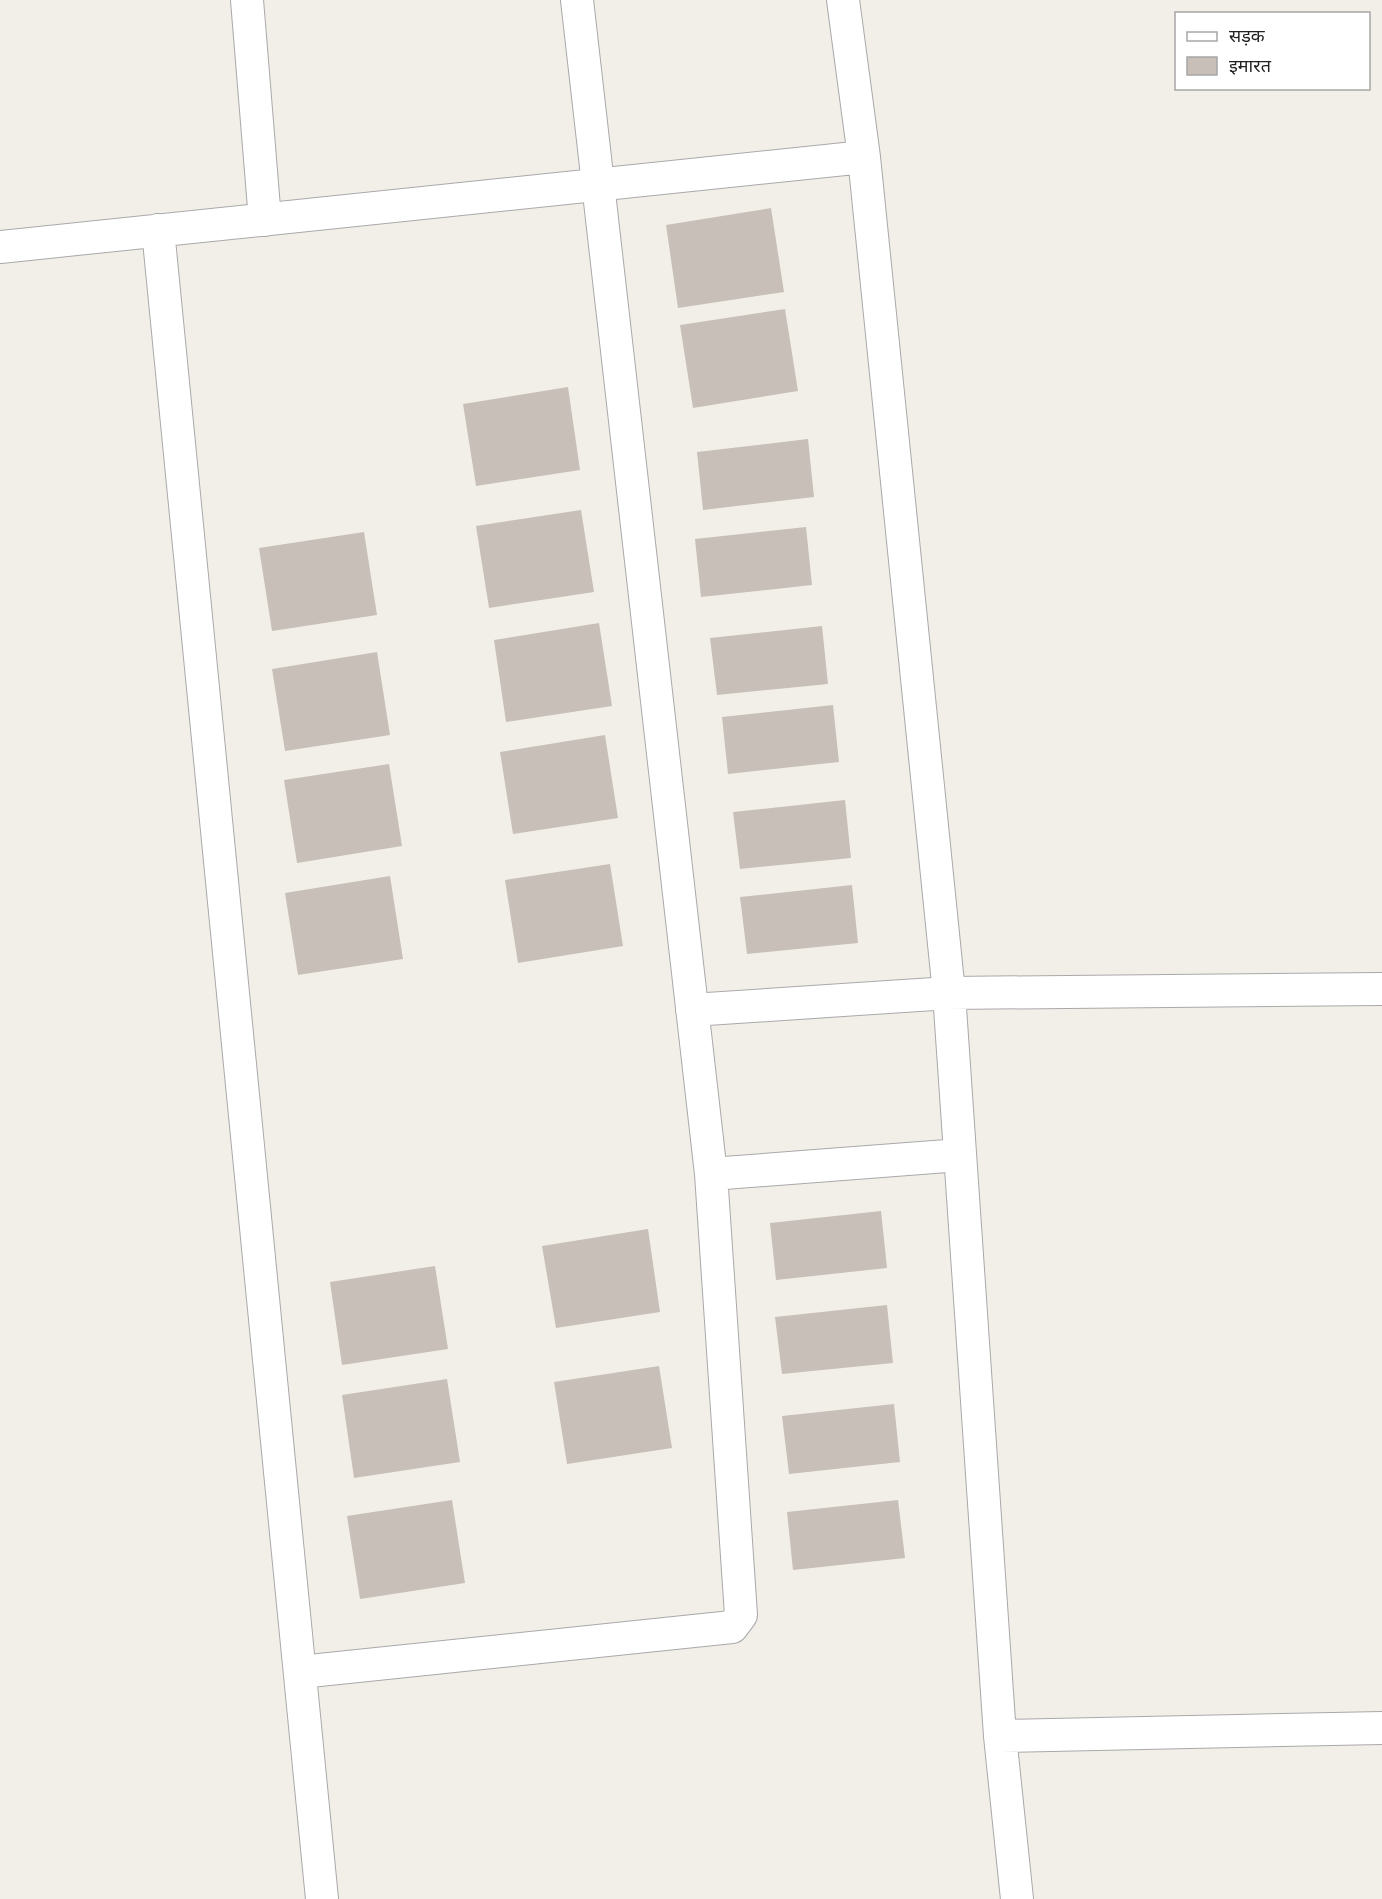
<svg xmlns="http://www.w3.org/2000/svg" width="1382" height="1899" font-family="'Alegreya Sans','Noto Sans Devanagari',sans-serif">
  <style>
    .building { fill: #c7bfb8 }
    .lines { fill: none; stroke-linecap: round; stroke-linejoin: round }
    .minor-casing { stroke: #a9a9a9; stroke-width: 34 }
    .minor { stroke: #fff; stroke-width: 32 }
  </style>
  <rect width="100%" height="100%" fill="#f2efe9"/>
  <path class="building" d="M771 208 784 292 678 308 666 225Z
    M785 309 798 391 693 408 680 325Z
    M568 387 580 470 476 486 463 404Z
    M808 439 814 497 703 510 697 452Z
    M581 510 594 592 489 608 476 526Z
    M806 527 812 585 701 597 695 539Z
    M364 532 377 615 272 631 259 548Z
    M599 623 612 706 506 722 494 640Z
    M822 626 828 684 717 695 710 638Z
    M377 652 390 735 285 751 272 669Z
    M833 705 839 762 728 774 722 717Z
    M605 735 618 818 513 834 500 752Z
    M389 764 402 846 297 863 284 780Z
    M845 800 851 858 740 869 733 812Z
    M610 864 623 946 518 963 505 880Z
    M390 876 403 959 298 975 285 893Z
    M852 885 858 943 747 954 740 897Z
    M881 1211 887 1268 776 1280 770 1223Z
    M648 1229 660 1312 556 1328 542 1246Z
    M435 1266 448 1349 342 1365 330 1282Z
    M887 1305 893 1363 782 1374 775 1317Z
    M659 1366 672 1448 567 1464 554 1382Z
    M447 1379 460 1462 354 1478 342 1395Z
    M894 1404 900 1462 789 1474 782 1416Z
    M452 1500 465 1583 360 1599 347 1516Z
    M898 1500 905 1558 793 1570 787 1512Z"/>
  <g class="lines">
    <g class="minor-casing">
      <path id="minor" d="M247 0 265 220
        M843 0 864 157 949 993 1000 1736 1017 1899
        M158 230 322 1899
        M0 247 864 157
        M692 1010 949 993 1382 989
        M711 1174 960 1155
        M300 1672 732 1627 741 1615 711 1174 577 0
        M1000 1736 1382 1728"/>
    </g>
    <use href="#minor" class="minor"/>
  </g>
  <rect x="1175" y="12" width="195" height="78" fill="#ffffff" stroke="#a7a7a7" stroke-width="1.5"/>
  <rect x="1187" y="32" width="30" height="9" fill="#ffffff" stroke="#a7a7a7" stroke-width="1.5"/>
  <text x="1229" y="42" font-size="18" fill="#222222">सड़क</text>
  <rect x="1187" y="57" width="30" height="18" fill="#c7bfb8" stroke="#a7a7a7" stroke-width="1.5"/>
  <text x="1229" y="72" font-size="18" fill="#222222">इमारत</text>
</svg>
